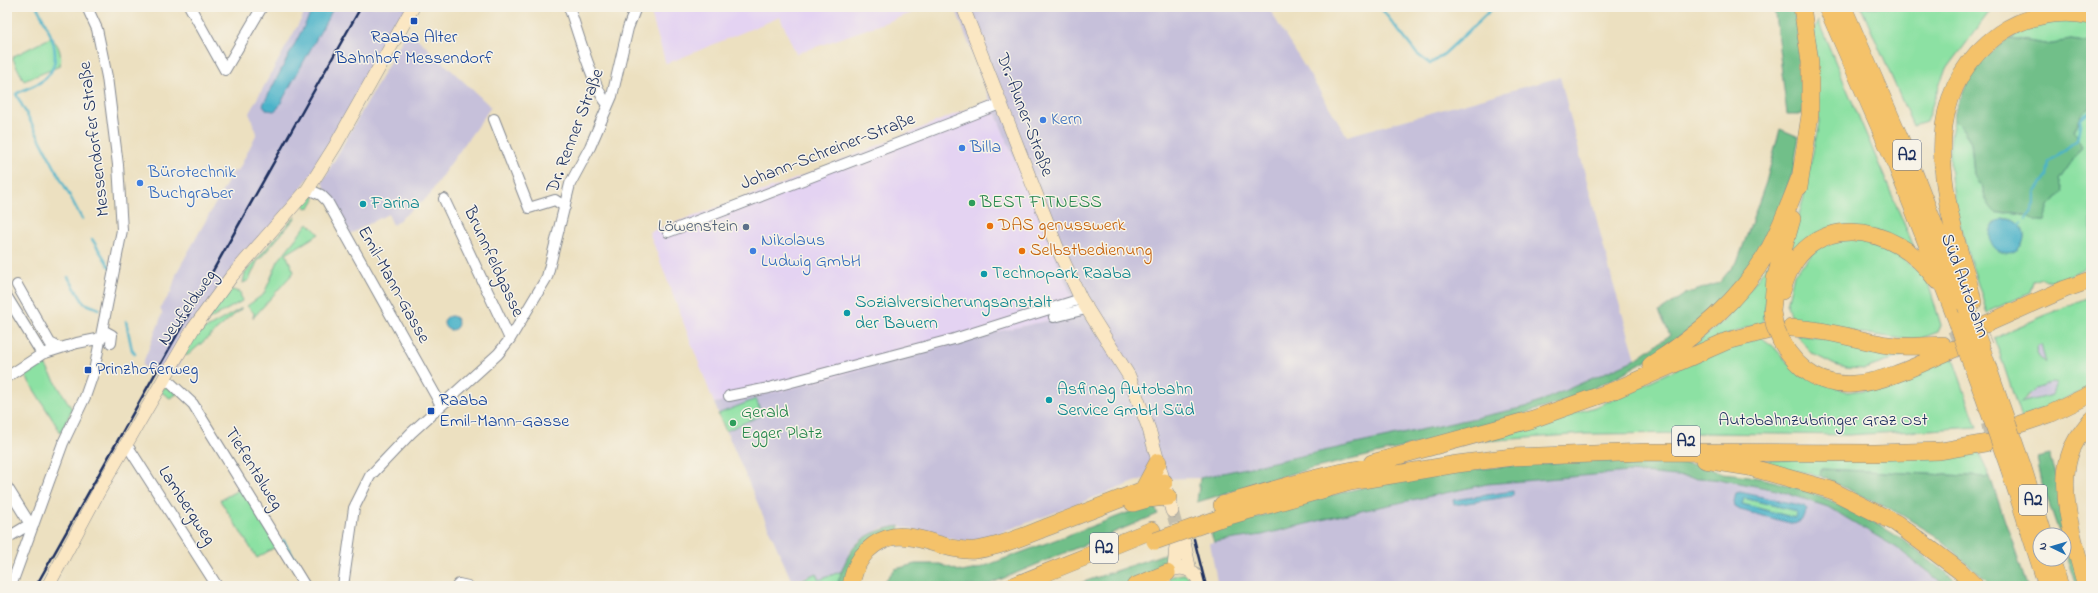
<svg xmlns="http://www.w3.org/2000/svg" width="2098" height="593" font-family="'Indie Flower',sans-serif">
  <style>
    .built { fill: #e4d3f2 }
    .industrial { fill: #c6c0da }
    .green { fill: #8ce1a3; stroke: #548880; fill-rule: evenodd }
    .forest { fill: #71bf89; stroke: #467774 }
    .water { fill: #4bb3c9; stroke: #337194; fill-rule: evenodd }
    .lines { fill: none; stroke-linecap: round; stroke-linejoin: round }
    .stream { stroke: #4bb3c9; stroke-width: 2.5 }
    .secondary-tunnel { stroke: #c2bdac; stroke-width: 13; stroke-dasharray: 13 6; stroke-linecap: butt }
    .highway-tunnel { stroke: #c2bdac; stroke-width: 17; stroke-dasharray: 17 8; stroke-linecap: butt }
    .street-casing { stroke: #84888f; stroke-width: 12 }
    .secondary-casing { stroke: #84888f; stroke-width: 14 }
    .highway-casing { stroke: #84888f; stroke-width: 18 }
    .street { stroke: #fff; stroke-width: 10 }
    .secondary { stroke: #fbe7c3; stroke-width: 13 }
    .highway { stroke: #f4c26a; stroke-width: 17 }
    .rail { stroke: #1b2f5e; stroke-width: 2.5 }
    .highway-bridge-casing { stroke: #84888f; stroke-width: 18; stroke-linecap: butt }
    .highway-bridge { stroke: #f4c26a; stroke-width: 17 }
    .transit-dot { fill: #1a4fb4; stroke: #f7f3e8; stroke-width: 1.5 }
    .shop-dot { fill: #3f7fe0; stroke: #f7f3e8; stroke-width: 1.5 }
    .leisure-dot { fill: #2e9e5b; stroke: #f7f3e8; stroke-width: 1.5 }
    .culture-dot { fill: #0f9aa8; stroke: #f7f3e8; stroke-width: 1.5 }
    .food-dot { fill: #e8710a; stroke: #f7f3e8; stroke-width: 1.5 }
    .service-dot { fill: #5c6f8a; stroke: #f7f3e8; stroke-width: 1.5 }
    .labels { text-anchor: middle; dominant-baseline: central; stroke-width: 3; stroke-linejoin: round; paint-order: stroke }
    .shield { fill: #f7f3e8; stroke: #5d6a87; stroke-width: 1 }
    .shield-label { font-size: 17px; font-weight: bold; fill: #1b2f5e }
    .transit-label { font-size: 18px; fill: #164399; stroke: #f7f3e8; text-anchor: start }
    .street-label { font-size: 18px; fill: #1b2f5e; stroke: #f7f3e8 }
    .shop-label { font-size: 18px; fill: #366cbe; stroke: #f7f3e8; text-anchor: start }
    .leisure-label { font-size: 18px; fill: #27864d; stroke: #f7f3e8; text-anchor: start }
    .culture-label { font-size: 18px; fill: #0d838f; stroke: #f7f3e8; text-anchor: start }
    .food-label { font-size: 18px; fill: #c56008; stroke: #f7f3e8; text-anchor: start }
    .service-label { font-size: 18px; fill: #4e5e75; stroke: #f7f3e8; text-anchor: end }
  </style>
  <rect width="100%" height="100%" fill="#f7f3e8"/>
  <filter id="ink" filterUnits="userSpaceOnUse"><feTurbulence type="fractalNoise" baseFrequency=".025" numOctaves="2"/><feDisplacementMap in="SourceGraphic" scale="8" xChannelSelector="R" yChannelSelector="G"/><feConvolveMatrix kernelMatrix="1 2 1 2 8 2 1 2 1" color-interpolation-filters="sRGB"/></filter>
  <filter id="wash" filterUnits="userSpaceOnUse"><feTurbulence type="fractalNoise" baseFrequency=".012" numOctaves="4" result="noise"/><feDisplacementMap in="SourceGraphic" scale="16" xChannelSelector="R" yChannelSelector="G"/><feGaussianBlur stdDeviation="0.9" result="paint"/><feColorMatrix in="noise" values="0 0 0 0 0 0 0 0 0 0 0 0 0 0 0 0 0 1.4 0 .05"/><feComposite in="paint" operator="in"/></filter>
  <g filter="url(#wash)">
    <rect width="100%" height="100%" fill="#ece0c0"/>
    <path class="built" d="M649 7H929L796 54 780 17 666 64Z
      M990 100 1080 314 996 332 787 390 714 403 649 232 785 183Z"/>
    <path class="industrial" d="M308 7H408L331 147 194 335 176 371 160 378 142 365 159 323 162 313 160 309 171 292 177 272 233 172 238 171 257 133 249 113Z
      M955 7H1268L1347 136 1560 77 1613 283 1636 359 1530 406 1200 478 1143 479 979 541H960L899 526 880 529 860 540 850 551 842 571 819 580 816 573 792 582 714 403 787 390 996 332 1079 314 990 100Z
      M408 30 491 107 436 184 430 195 393 225 388 214 350 234 322 182Z
      M2041 345 2043 349 2047 363 2036 353 2037 347Z
      M2052 383 2056 384 2052 395 2019 403 2029 397V393L2035 389Z
      M1629 472 1723 480 1777 490 1828 507 1897 548 1946 586H1210L1217 582 1210 543 1262 535 1342 515 1487 484Z"/>
    <path class="green" d="M1861 7H1993L1944 73 1926 122 1913 126Z
      M2060 19 2091 22V43L2071 40 2046 44 2010 38 2041 23Z
      M1818 21 1914 247 1849 227 1783 271 1803 200 1819 123 1814 31Z
      M50 38C60 43 62 56 60 66L24 81 13 59 14 56Z
      M2091 106V264C2077 271 2055 289 2041 278L2033 281 2030 293 1987 312C1969 255 1939 180 1954 120L1958 122 1971 142 1974 175 1982 185 1986 200 1997 214C2007 212 2016 212 2026 215 2033 217 2035 222 2044 221L2049 206 2063 191 2059 180 2082 147 2074 131 2083 113ZM2003 219C2020 217 2030 233 2020 247L1990 231 1995 223Z
      M313 195 315 199 310 207 305 208 304 204Z
      M295 216 296 217 257 262 249 280 243 283 245 273Z
      M308 223 319 234 286 254 294 272 253 318 254 313 247 306 264 294 278 261Z
      M1848 237 1887 245 1924 276 1929 286 1941 325 1938 332 1922 338 1910 340 1792 323 1787 305 1794 274 1818 248Z
      M1773 258 1763 323C1736 330 1711 342 1685 352L1726 319Z
      M232 290 240 292 242 301 205 322 227 291Z
      M2091 296V387L2021 418 1995 339 2013 329ZM2041 345 2046 363 2036 353 2037 347ZM2052 383 2056 384 2052 395 2020 403 2035 389Z
      M242 308 188 355H181L193 336Z
      M1797 335 1919 350 1865 369 1846 368 1835 365 1811 353Z
      M1761 337 1773 346 1790 365 1847 392 1881 388 1952 356 1977 427 1848 435 1710 433 1585 434 1483 441 1598 406 1682 366Z
      M41 358 72 409 61 433 23 372Z
      M168 387 177 394 170 398 161 392 164 388Z
      M756 399 762 415 726 431 718 414Z
      M1978 452 1990 477 1821 469 1820 476 1753 461Z
      M242 488 277 546 257 558 220 500Z
      M1744 498 1797 511 1795 518 1742 504Z
      M842 571 837 586H800L799 581 816 573 819 580Z
      M1183 574 1191 579 1193 586H1166L1170 577Z"/>
    <path class="forest" d="M1774 7H1793C1801 42 1803 78 1803 114H1787Z
      M2010 38 2046 44 2071 40 2091 43V106L2083 113 2074 130 2082 147 2059 180 2063 191 2049 206 2044 221C2035 222 2033 218 2026 215 2016 212 2007 212 1997 214 1987 205 1985 197 1982 185L1978 183 1974 175 1971 142 1958 122 1954 120C1954 111 1957 105 1961 97 1973 69 1985 55 2010 38Z
      M1780 129 1799 137 1793 172 1780 208 1747 272 1712 313 1655 355 1611 380 1560 403 1440 439 1294 473 1197 502 1200 478 1530 406 1636 359 1670 335 1659 312 1685 294 1719 283 1738 260 1766 182Z
      M2049 455 2090 586H2077L2064 546V535H2060L2042 483 2037 458Z
      M1596 460C1619 461 1706 459 1720 473 1808 478 1897 527 1961 586H1946L1897 548 1828 507 1777 490 1723 480 1629 472 1487 484 1342 515 1262 535 1214 542 1211 533C1251 520 1291 505 1332 495 1418 472 1508 465 1596 460Z
      M1821 469 1990 477 2027 586H1993L1936 536 1900 514 1820 476Z
      M1146 506 1155 508 1158 514 985 586H885L884 582 895 569 916 564H940L962 572 977 569Z
      M899 526 900 532 886 534 847 586H837C848 547 859 533 899 526Z
      M1167 553 1166 563 1157 571 1127 586H1072Z"/>
    <path class="water" d="M314 7H334L278 108 274 111 267 110 263 105 265 101Z
      M1990 236a17 17 0 1 1 34 0a17 17 0 1 1-34 0Z
      M444 323a7 7 0 1 1 14 0a7 7 0 1 1-14 0Z
      M1513 491V496L1454 505 1453 500Z
      M1740 492 1804 506 1807 510 1801 521 1794 524 1740 510 1735 507 1734 502 1736 493ZM1744 498 1796 511 1795 518 1742 504Z"/>
    <g class="lines">
      <path class="stream" d="M37 7C48 27 66 58 46 78 39 85 24 89 16 94L82 219
        M1380 7 1417 54 1430 64 1444 54 1494 7
        M2027 219 2035 204V192L2047 176 2049 162 2077 140 2081 119 2091 110
        M2020 225 2022 223
        M92 239 111 269
        M68 277 84 303 99 309
        M126 321 132 350 135 354
        M190 393 194 399
        M283 540 312 586"/>
    </g>
  </g>
  <g filter="url(#ink)">
    <g class="lines">
      <path class="secondary-tunnel" d="M1172 511 1178 532 1183 540"/>
      <path class="highway-tunnel" d="M1951 340 1975 330
        M1965 345 1989 335
        M1983 433 2010 427"/>
      <g class="street-casing">
        <path id="street" d="M190 7 225 70 262 7
          M569 7C576 26 595 94 608 104
          M494 119 529 208 555 200 565 207
          M308 189 321 195 327 201 441 405
          M444 199 510 339
          M668 232 1000 104
          M17 285 50 343 60 348
          M7 297 42 354
          M1054 317 1086 309
          M103 330 112 335 111 343
          M7 377 42 354 77 343 102 338
          M164 377 193 404 305 586
          M729 396 769 388 954 339 1081 299
          M127 445 217 586
          M7 487 30 524 33 526
          M7 538 30 524
          M11 586 63 443 85 397 94 371 122 230 118 165 107 77 97 29 87 7
          M343 586 354 508 370 476 411 433 498 354 510 339 547 277 570 184 590 147 612 96 628 28 636 7
          M457 586 459 584 468 586"/>
      </g>
      <g class="secondary-casing">
        <path id="secondary" d="M963 7 1057 247 1081 299 1129 376 1149 429 1172 511
          M1184 542 1190 571
          M1174 569 1176 545
          M48 586 99 491 193 329 231 277 308 189 335 146 413 7
          M1161 586 1167 573C1181 563 1197 570 1200 586"/>
      </g>
      <g class="highway-casing">
        <path id="highway" d="M1827 7 1897 167 1957 321
          M1843 7 1908 157 1961 294
          M1799 187 1810 115V62L1802 7
          M1782 291C1804 207 1895 221 1937 281
          M1973 302C1969 279 1960 258 1955 235 1936 162 1930 84 1999 34 2024 16 2060 9 2091 16
          M1772 312 1775 279 1792 219
          M1986 324 2065 289 2091 280
          M1791 328C1821 329 1848 337 1877 343 1898 348 1920 346 1942 345
          M1781 341C1824 417 1895 375 1954 349
          M1983 353 1996 391
          M1969 357 1983 394
          M1651 365C1696 336 1739 301 1767 253 1780 229 1790 203 1800 177
          M2020 424 2050 414 2091 394
          M1705 460 1749 467 1831 490 1896 523 1960 571 1975 586
          M1372 463 1533 419 1615 390 1727 341 1770 330
          M2022 465 2044 535
          M2009 468 2047 586
          M1143 490 1158 462
          M1133 503 1147 499 1168 497
          M1222 505C1276 489 1331 471 1387 465
          M1218 519 1350 482 1457 464 1512 457 1647 452 1875 453 1940 451 1986 443
          M2051 559 2060 586
          M851 586C854 564 866 545 888 538 914 530 948 553 975 550 1000 547 1026 535 1050 526 1088 511 1126 497 1164 482
          M1013 586 1152 530
          M1135 586 1167 573
          M2086 586C2076 548 2058 496 2069 457 2073 442 2082 432 2091 420"/>
      </g>
      <use href="#street" class="street"/>
      <use href="#secondary" class="secondary"/>
      <use href="#highway" class="highway"/>
      <path class="rail" d="M1194 539 1206 586
        M36 586 361 7"/>
      <g class="highway-bridge-casing">
        <path id="highway-bridge" d="M1966 306 1983 353
          M1772 312 1775 327 1781 341
          M1957 321 1969 357
          M1996 391 2022 465
          M1983 394 2009 468
          M1155 541 1218 519"/>
      </g>
      <use href="#highway-bridge" class="highway-bridge"/>
    </g>
  </g>
  <g class="transit-dot">
    <rect x="410" y="17" width="8" height="8" rx="2"/>
    <rect x="84" y="366" width="8" height="8" rx="2"/>
    <rect x="427" y="407" width="8" height="8" rx="2"/>
  </g>
  <g class="shop-dot">
    <circle cx="1043" cy="120" r="4"/>
    <circle cx="962" cy="148" r="4"/>
    <circle cx="140" cy="183" r="4"/>
    <circle cx="753" cy="251" r="4"/>
  </g>
  <g class="leisure-dot">
    <circle cx="972" cy="203" r="4"/>
    <circle cx="733" cy="423" r="4"/>
  </g>
  <g class="culture-dot">
    <circle cx="363" cy="204" r="4"/>
    <circle cx="984" cy="274" r="4"/>
    <circle cx="847" cy="313" r="4"/>
    <circle cx="1049" cy="400" r="4"/>
  </g>
  <g class="food-dot">
    <circle cx="990" cy="226" r="4"/>
    <circle cx="1022" cy="251" r="4"/>
  </g>
  <circle class="service-dot" cx="746" cy="227" r="4"/>
  <g class="labels">
    <g class="shield">
      <rect x="1893" y="140" width="28" height="30" rx="3"/>
      <rect x="1672" y="426" width="28" height="30" rx="3"/>
      <rect x="2019" y="485" width="28" height="30" rx="3"/>
      <rect x="1090" y="533" width="28" height="30" rx="3"/>
    </g>
    <g class="shield-label">
      <text x="1907" y="155">A2</text>
      <text x="1686" y="441">A2</text>
      <text x="2033" y="500">A2</text>
      <text x="1104" y="548">A2</text>
    </g>
    <g class="transit-label">
      <text x="414" y="38" text-anchor="middle">Raaba Alter<tspan x="414" dy="21">Bahnhof Messendorf</tspan></text>
      <text x="96" y="370">Prinzhoferweg</text>
      <text x="439" y="401">Raaba<tspan x="439" dy="21">Emil-Mann-Gasse</tspan></text>
    </g>
    <g class="street-label">
      <text transform="translate(1024 115) rotate(69)">Dr.-Auner-Straße</text>
      <text transform="translate(576 131) rotate(-69)">Dr. Renner Straße</text>
      <text transform="translate(95 139) rotate(-97)">Messendorfer Straße</text>
      <text transform="translate(828 152) rotate(-21)">Johann-Schreiner-Straße</text>
      <text transform="translate(493 262) rotate(65)">Brunnfeldgasse</text>
      <text transform="translate(393 285) rotate(61)">Emil-Mann-Gasse</text>
      <text transform="translate(1964 286) rotate(70)">Süd Autobahn</text>
      <text transform="translate(188 308) rotate(-55)">Neufeldweg</text>
      <text x="1823" y="421">Autobahnzubringer Graz Ost</text>
      <text transform="translate(253 469) rotate(58)">Tiefentalweg</text>
      <text transform="translate(186 506) rotate(57)">Lambergweg</text>
    </g>
    <g class="shop-label">
      <text x="1051" y="120">Kern</text>
      <text x="970" y="148">Billa</text>
      <text x="148" y="173">Bürotechnik<tspan x="148" dy="21">Buchgraber</tspan></text>
      <text x="761" y="241">Nikolaus<tspan x="761" dy="21">Ludwig GmbH</tspan></text>
    </g>
    <g class="leisure-label">
      <text x="980" y="203">BEST FITNESS</text>
      <text x="741" y="413">Gerald<tspan x="741" dy="21">Egger Platz</tspan></text>
    </g>
    <g class="culture-label">
      <text x="371" y="204">Farina</text>
      <text x="992" y="274">Technopark Raaba</text>
      <text x="855" y="303">Sozialversicherungsanstalt<tspan x="855" dy="21">der Bauern</tspan></text>
      <text x="1057" y="390">Asfinag Autobahn<tspan x="1057" dy="21">Service GmbH Süd</tspan></text>
    </g>
    <g class="food-label">
      <text x="998" y="226">DAS genusswerk</text>
      <text x="1030" y="251">Selbstbedienung</text>
    </g>
    <g class="service-label">
      <text x="738" y="227">Löwenstein</text>
    </g>
  </g>
  <rect width="2098" height="593" fill="none" stroke="#f7f3e8" stroke-width="24"/>
  <g transform="translate(2052 547) rotate(275)"><circle r="19" fill="#f7f3e8" stroke="#9fa5b1"/>
  <path d="M0-3L7 15L0 10L-7 15Z" fill="#1f6fb2"/>
  <text y="-6" font-size="11" font-weight="bold" text-anchor="middle" fill="#1b2f5e">N</text>
  </g>
</svg>
